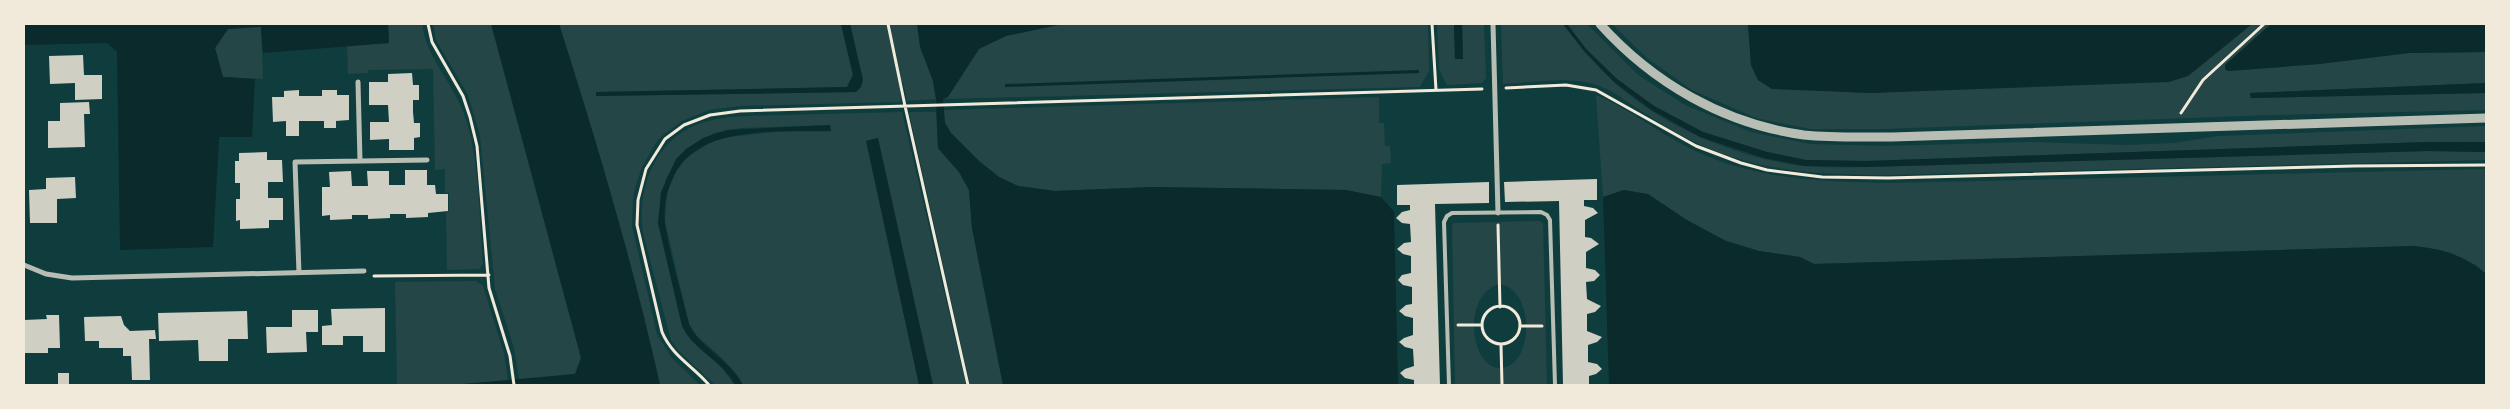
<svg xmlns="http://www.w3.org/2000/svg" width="2510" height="409" font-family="Ubuntu,sans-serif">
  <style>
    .green { fill: #244646; fill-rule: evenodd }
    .water { fill: #0a2a2b }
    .building { fill: #cfcfc3 }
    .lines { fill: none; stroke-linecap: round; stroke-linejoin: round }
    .path { stroke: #f1e9da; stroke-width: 3 }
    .service { stroke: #b8beb3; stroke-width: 4 }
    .minor { stroke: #b8beb3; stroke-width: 5 }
    .tertiary { stroke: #b8beb3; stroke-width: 9 }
  </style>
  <rect width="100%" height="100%" fill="#0f3d3e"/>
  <path class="green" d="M388 24H422C426 57 453 83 464 114 480 158 479 216 483 263L480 269 447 270 446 212 449 211V193H445V169L435 170 433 69 368 70V73L348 74 347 46 389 43Z
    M433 24H492L578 339 581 358 576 374 519 380 514 348 495 289 480 136 468 95 436 40Z
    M559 24H841L853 75 847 87 596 92V96L856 92 863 80 850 24H1428L1429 71 1420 87 943 99 948 97 933 81 936 99 907 101 903 82H899L901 101 898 102 739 106 709 110 682 121 662 136 655 144 642 167 636 185 633 199 632 226 657 334 671 357 700 385H660C633 264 597 143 559 24Z
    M1437 24H1454L1455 59H1463L1462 24H1484L1486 78 1482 83 1447 85 1439 69Z
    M1501 24H1563C1579 44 1595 64 1613 81 1661 126 1741 160 1806 166 1826 168 1847 167 1867 167L2428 151 2486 152V160L1888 175C1831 175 1777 173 1723 154 1696 144 1670 130 1646 114 1629 104 1613 89 1593 84 1566 76 1531 83 1503 84Z
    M1567 24H1587L1638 75 1685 105 1751 132 1810 144 1885 146 2030 142 2127 145 2174 143 2218 136 2486 126V142H2427L1867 161 1806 160 1767 152 1703 132 1654 106 1617 79 1586 49Z
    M1612 24H1748L1751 65 1758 80 1772 88 1871 93 2188 76 2252 24H2271L2225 65 2228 71 2319 64 2409 53 2486 52V83L2250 93 2251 98 2486 93V110L2272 115 1884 129H1810L1756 118 1692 90 1647 58Z
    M261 26 263 79 223 77 215 48 228 29Z
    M1596 95C1630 109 1660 134 1693 150 1756 180 1823 182 1891 183L2486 169V274L2476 265 2414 246 1814 264 1800 257 1759 251 1726 241 1624 190 1603 197Z
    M1379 97V123H1384L1385 146H1390L1391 163 1382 164 1381 197 1346 190 1152 187 1055 191 1018 186 999 177 979 161 951 133 945 123 943 110Z
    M902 112 966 385H933L877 138 867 141 919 385H743L738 376 722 358 696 335 689 324 665 222 667 193 676 172 685 159 715 139 830 125 741 128 714 133 681 154 666 178 658 223 690 339 718 363 735 385H715L678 350 671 340 644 237C635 194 653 142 696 125 723 114 755 116 783 115 823 114 863 113 902 112Z
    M909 112H936L938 148 959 172 969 190 972 228 1003 385H970Z
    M1539 221 1543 223 1547 385H1455L1452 225 1454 223ZM1500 284C1536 290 1534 367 1500 368 1470 368 1461 294 1500 284Z
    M476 281 483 286 504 353 508 381 452 385H397L395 282Z"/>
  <path class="water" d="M24 24H388L389 43 263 53 261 27 228 29 215 48 223 77 255 79 252 137H219L213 247 120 250 117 52 107 43 24 45Z
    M491 24H559C597 143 633 264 660 385H452L575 374 581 358Z
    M841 24H850L863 80 861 87 856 92 596 96V92L847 87 853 75Z
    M917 24H1063L1006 36 979 49 948 97 943 99 945 123 951 133 979 161 999 177 1018 186 1055 191 1152 187 1346 190 1381 197 1394 212 1398 385H1003L972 228 969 190 959 172 938 148 936 99 933 81 920 47Z
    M1454 24H1462L1463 59H1455Z
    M1563 24H1567L1586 49 1617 79 1654 106 1703 132 1767 152 1806 160 1867 161 2427 142H2486V152L2428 151 1867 167 1805 166 1764 158 1700 137 1652 110 1614 82 1584 51Z
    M1748 24H2252L2188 76 2169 82 1871 93 1772 89 1758 80 1751 65Z
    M2271 24H2486V52L2409 53 2319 64 2228 71 2225 69V65Z
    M1419 70V73L1005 87V84Z
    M2486 83V93L2251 98 2250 93Z
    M830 125 831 131C778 133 694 122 671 182 666 195 663 209 665 223 670 257 681 291 689 324 698 346 729 359 743 385H735C723 361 693 350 682 326L658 223 661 192 676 159 686 149 703 138 727 130Z
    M878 138 933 385H919L866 141Z
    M1624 190 1648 194 1687 220 1726 241 1759 251 1800 257 1814 264 2414 246C2443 249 2464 255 2486 274V385H1609L1603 197Z"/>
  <path class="building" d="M83 55 84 75H102V99L75 100V83L50 84 49 56Z
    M412 73 413 85H419V100H413V112L414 123H420V137L414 138V150H389V139L370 140V122H389L388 105H369V82H388V74Z
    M299 90V96H322V90H337V95H349V120L336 121V128H324V121H299V136H286V121L273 122 272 97H284V91Z
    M89 102 90 114H84L85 147 48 148V121H60V103Z
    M267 152V160H282L283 182H268V198H283V220H269V228L240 229V220L236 221V199H240V183H235V161H239V153Z
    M405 170H427V185H435L436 194H448V211L428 213V217L406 218V214H390V218L368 219V215H352V219L330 220V215L322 216V187H330L329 172 351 171 352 186H368L367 171H389V185H405Z
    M75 177 76 198 57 199V223H30L29 190 46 189V178Z
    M1597 179V200H1584V206L1593 208 1598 213 1585 220V237L1591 238 1599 244 1586 252V268L1595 270 1600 275 1594 281 1586 282 1587 299 1601 306 1595 312 1587 314V331L1602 337 1597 342 1588 345V362L1597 364 1602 369 1596 374 1589 376V385H1563L1559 201 1505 202 1504 182Z
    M1489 182V203L1435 204 1440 385H1414V380L1405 378 1400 373 1405 369 1414 366 1413 349 1405 347 1399 342 1404 338 1413 335V318L1405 316 1399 311 1406 305 1412 304V287L1403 285 1398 280 1402 275 1411 273V256L1403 254 1397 249 1404 243 1411 242 1410 224 1402 223 1396 218 1402 212 1410 210V205H1397V185Z
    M385 308V352H363V336H343V345H322V326L332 325 331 309Z
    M292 310H318V332H306L307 352 267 353 266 327H292Z
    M247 311 248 339H228V361H199L198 340 159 341 158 313Z
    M46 315H59L60 348H48V353H24V320L47 319Z
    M121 316 124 325 130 331 155 330 156 339H149L150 380H132L131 356H123V348H99V341H85L84 317Z
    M58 373H69V385H58Z"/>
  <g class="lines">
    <path class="path" d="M428 24 432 42 463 96 470 117 477 146 489 288 510 356 514 385
      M888 24 905 106 968 385
      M1432 24 1436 90
      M1506 88 1566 85 1596 90 1696 146 1741 163 1767 170 1822 177 1888 178 2354 166 2486 165
      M2181 113 2203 80 2264 24
      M1498 225 1500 307
      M374 276 489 275
      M1482 325a19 19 0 1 1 38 0a19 19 0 1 1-38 0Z
      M1458 325H1482
      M1520 326H1542
      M1501 345 1502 385
      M709 385C693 366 672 356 662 332L637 225 638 200 646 169 665 139 684 125 710 115 740 111 1482 89"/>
    <path class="service" d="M1449 385 1444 222 1447 216 1452 213 1541 212 1547 215 1550 220 1555 385"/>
    <path class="minor" d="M1493 24 1498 213
      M358 82 360 161
      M24 265 46 274 72 278 364 271
      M299 273 295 162 427 160"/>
    <path class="tertiary" d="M1600 24C1653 83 1724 124 1804 135 1833 138 1862 137 1892 137L2486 118"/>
  </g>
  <rect width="2510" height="409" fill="none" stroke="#f1e9da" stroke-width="50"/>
</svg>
